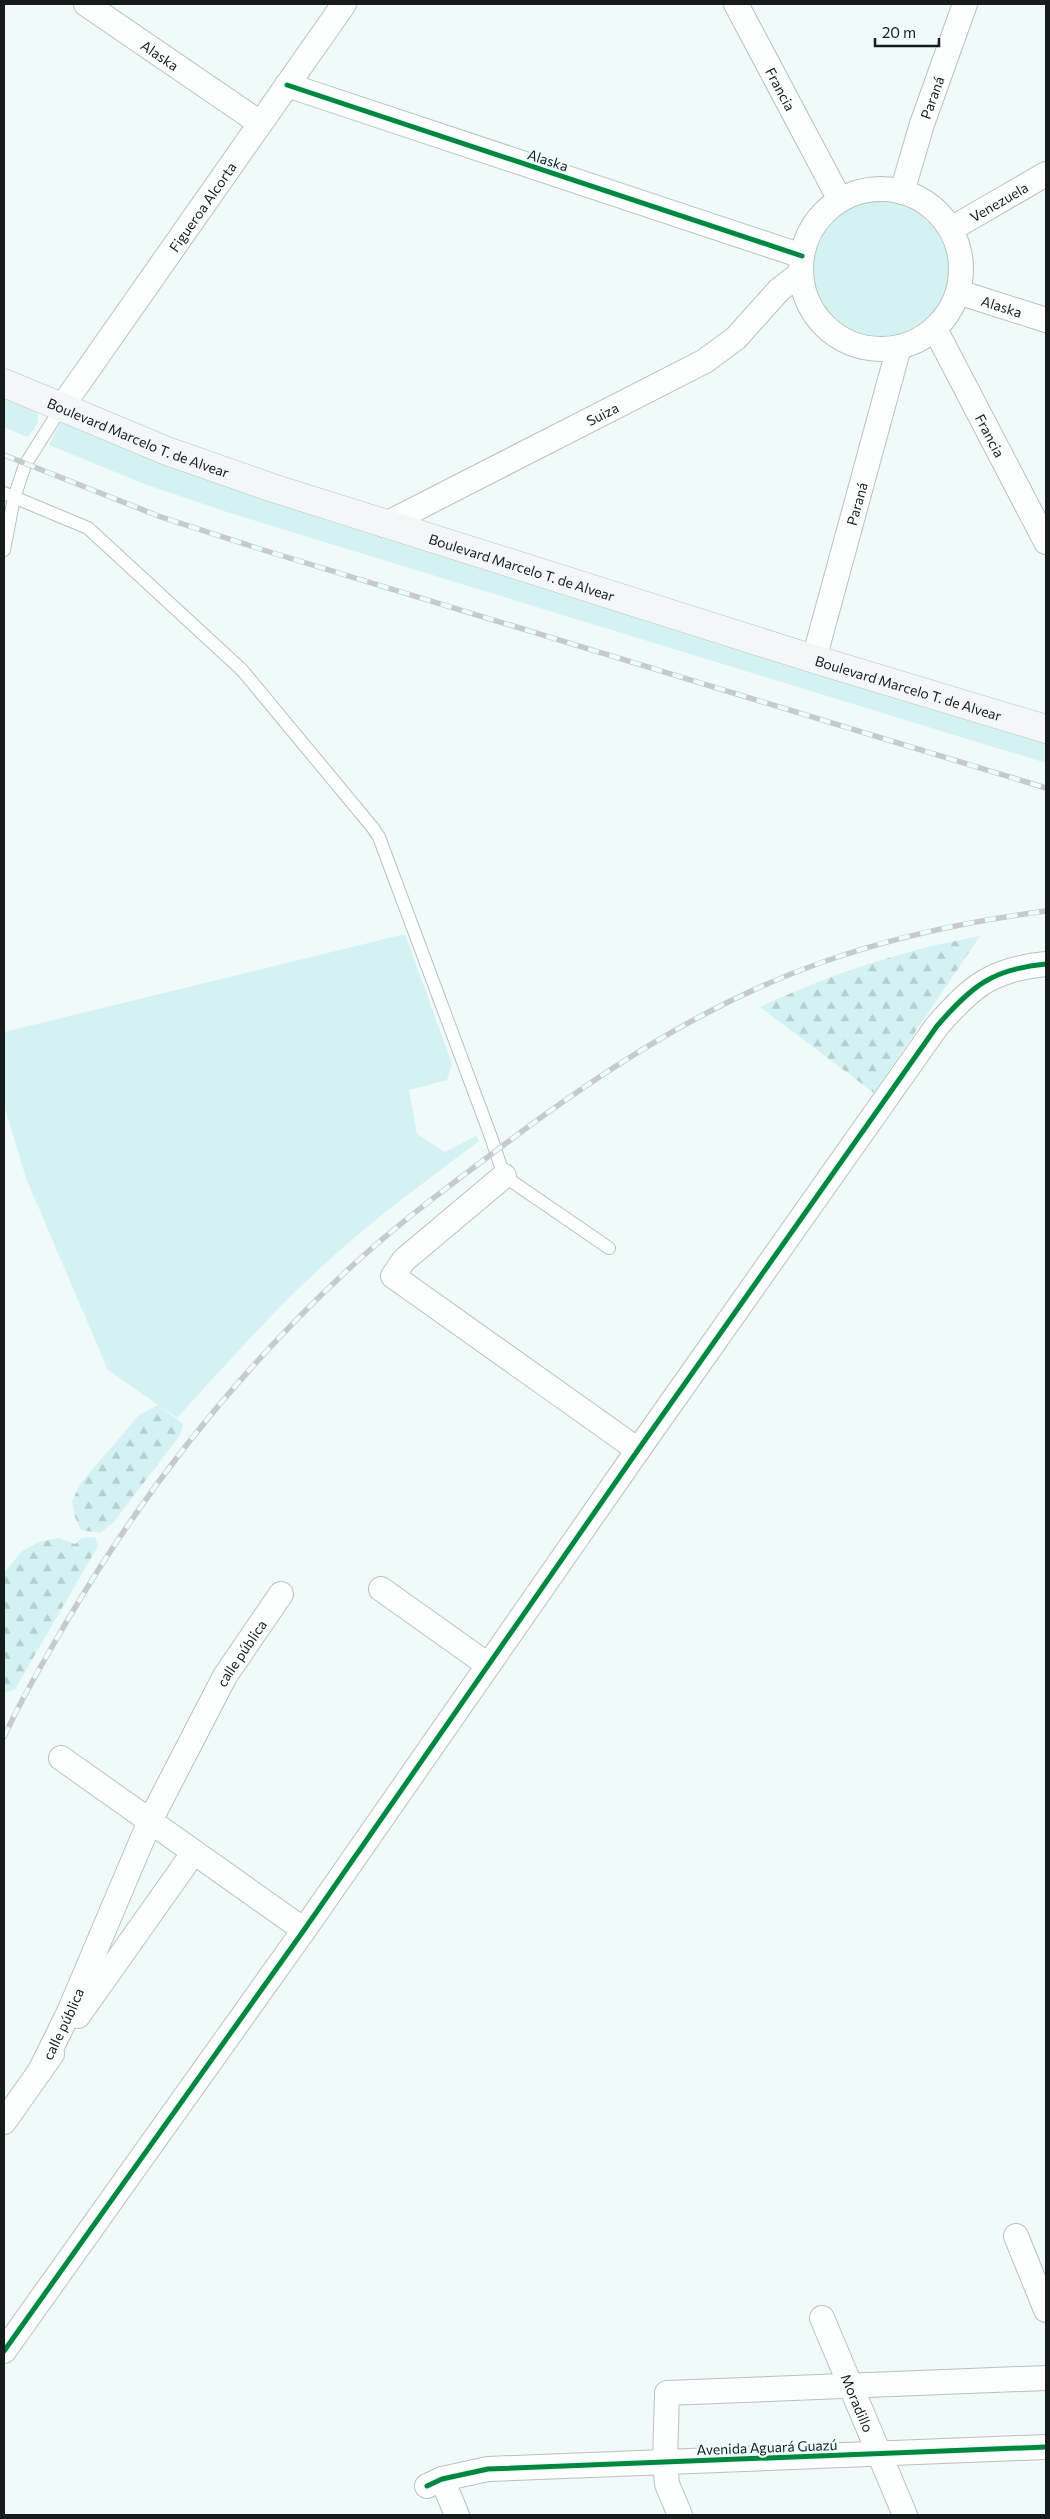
<svg xmlns="http://www.w3.org/2000/svg" width="1050" height="2519" font-family="Commissioner,sans-serif">
  <style>
    .green { fill: #d4f2f2 }
    .forest { fill: url(#forest-firs) }
    .lines { fill: none; stroke-linecap: round; stroke-linejoin: round }
    .lane-casing { stroke: #b9c1c0; stroke-width: 14 }
    .street-casing { stroke: #b9c1c0; stroke-width: 26 }
    .secondary-casing { stroke: #b9c1c0; stroke-width: 29 }
    .lane { stroke: #fdfefe; stroke-width: 12 }
    .street { stroke: #fdfefe; stroke-width: 24 }
    .secondary { stroke: #f3f7f7; stroke-width: 28 }
    .rail-casing { stroke: #c7caca; stroke-width: 5.5 }
    .rail { stroke: #edfefe; stroke-width: 4; stroke-dasharray: 11; stroke-linecap: butt }
    .cycleway-casing { stroke: #edfefe; stroke-width: 8 }
    .cycleway { stroke: #00873e; stroke-width: 5 }
    .labels { text-anchor: middle; dominant-baseline: central; stroke-width: 4.5; stroke-linejoin: round; paint-order: stroke }
    .street-label { font-size: 14px; fill: #161c1c; stroke: #edfefe }
  </style>
  <defs>
    <pattern id="forest-firs" width="22" height="20" patternUnits="userSpaceOnUse" patternTransform="scale(1.25)"><rect width="22" height="20" fill="#d4f2f2"/><path d="M5 1l3.5 6h-7zM16 11l3.5 6h-7z" fill="#b5cfcf"/></pattern>
  </defs>
  <rect width="100%" height="100%" fill="#f1fafa"/>
  <path class="green" d="M811 268a69 69 0 1 1 138 0a69 69 0 1 1-138 0Z
    M4 398 37 412C41 423 34 430 27 437L4 427Z
    M61 422 243 492 335 523 1046 743V763L233 514 147 485 49 445Z
    M405 934 452 1064 447 1080 409 1090 417 1134 445 1152 476 1136 479 1141C431 1177 383 1212 338 1252 280 1303 229 1361 177 1418L108 1370 26 1178 4 1105V1032Z"/>
  <path class="forest" d="M980 936 874 1093 760 1007C831 974 903 950 980 936Z
    M158 1405 183 1424 180 1435 113 1523 100 1533 81 1530 75 1517 72 1502 80 1484 139 1415Z
    M95 1537 98 1546 15 1689 4 1693V1573L22 1551 39 1542 59 1538 75 1544 82 1538Z"/>
  <g class="lines">
    <g class="lane-casing">
      <path id="lane" d="M4 493 88 528 242 670 373 828 379 837 491 1137 504 1176 609 1248
        M4 550 14 498 25 465 61 408"/>
    </g>
    <g class="street-casing">
      <g id="street">
        <path id="s1" d="M86 4 260 123"/>
        <path id="s2" d="M736 4 840 200"/>
        <path d="M287 85 802 256"/>
        <circle cx="881" cy="269" r="80"/>
        <path id="s3" d="M902 192 922 124 965 4"/>
        <path id="s4" d="M951 229 1046 174"/>
        <path id="s5" d="M958 292 1046 320"/>
        <path id="s6" d="M935 329 1046 542"/>
        <path id="s7" d="M61 408 344 4"/>
        <path id="s8" d="M384 525 705 361 736 338 779 290 801 273"/>
        <path id="s9" d="M814 659 899 347"/>
        <path d="M504 1176 404 1260 393 1276 638 1450"/>
        <path d="M381 1589 488 1665"/>
        <path d="M61 1758 304 1930"/>
        <path d="M78 2016 194 1852"/>
        <path id="s10" d="M42 2067 69 2012 150 1821 225 1676 281 1594"/>
        <path d="M4 2122 52 2054"/>
        <path d="M1016 2236 1046 2310"/>
        <path id="s11" d="M822 2318 905 2515"/>
        <path d="M4 2351 304 1930 638 1450 937 1026C972 986 992 969 1046 964"/>
        <path d="M442 2479 457 2515"/>
        <path d="M427 2486 442 2479 488 2469 1046 2447"/>
        <path d="M680 2515 667 2484 665 2462 667 2393 1046 2378"/>
      </g>
    </g>
    <g class="secondary-casing">
      <g id="secondary">
        <path id="s12" d="M4 383 167 451 273 488 814 659 1046 729"/>
      </g>
    </g>
    <use href="#lane" class="lane"/>
    <use href="#street" class="street"/>
    <use href="#secondary" class="secondary"/>
    <g class="rail-casing">
      <path id="rail" d="M4 455 161 517 260 549 1046 788
        M4 1737C22 1697 45 1659 67 1621 147 1485 245 1362 363 1256 408 1216 457 1180 505 1144 602 1071 708 1002 823 962 896 936 970 921 1046 911"/>
    </g>
    <use href="#rail" class="rail"/>
    <g class="cycleway-casing">
      <path id="cycleway" d="M287 85 802 256
        M4 2351 304 1930 638 1450 937 1026C972 986 992 969 1046 964
        M427 2486 442 2479 488 2469 1046 2447"/>
    </g>
    <use href="#cycleway" class="cycleway"/>
  </g>
  <g class="labels">
    <g class="street-label">
      <text stroke="none"><textPath href="#s1" startOffset="90">Alaska</textPath></text>
      <text stroke="none"><textPath href="#s2" startOffset="96">Francia</textPath></text>
      <text stroke="none"><textPath href="#s3" startOffset="99">Paraná</textPath></text>
      <text transform="translate(548 160) rotate(18)">Alaska</text>
      <text stroke="none"><textPath href="#s4" startOffset="55">Venezuela</textPath></text>
      <text stroke="none"><textPath href="#s7" startOffset="246">Figueroa Alcorta</textPath></text>
      <text stroke="none"><textPath href="#s5" startOffset="46">Alaska</textPath></text>
      <text stroke="none"><textPath href="#s8" startOffset="245">Suiza</textPath></text>
      <text stroke="none"><textPath href="#s6" startOffset="120">Francia</textPath></text>
      <text stroke="none"><textPath href="#s12" startOffset="145">Boulevard Marcelo T. de Alvear</textPath></text>
      <text stroke="none"><textPath href="#s9" startOffset="161">Paraná</textPath></text>
      <text stroke="none"><textPath href="#s12" startOffset="550">Boulevard Marcelo T. de Alvear</textPath></text>
      <text stroke="none"><textPath href="#s12" startOffset="955">Boulevard Marcelo T. de Alvear</textPath></text>
      <text stroke="none"><textPath href="#s10" startOffset="460">calle pública</textPath></text>
      <text stroke="none"><textPath href="#s10" startOffset="48">calle pública</textPath></text>
      <text stroke="none"><textPath href="#s11" startOffset="92">Moradillo</textPath></text>
      <text transform="translate(767 2447) rotate(-2)">Avenida Aguará Guazú</text>
    </g>
  </g>
  <rect width="1050" height="2519" fill="none" stroke="#161c1c" stroke-width="10"/>
  <path d="M875 38v8h64v-8" fill="none" stroke="#161c1c" stroke-width="2.5"/>
  <text x="882" y="38" font-size="15" fill="#161c1c" stroke="#edfefe" stroke-width="4" paint-order="stroke">20 m</text>
</svg>
